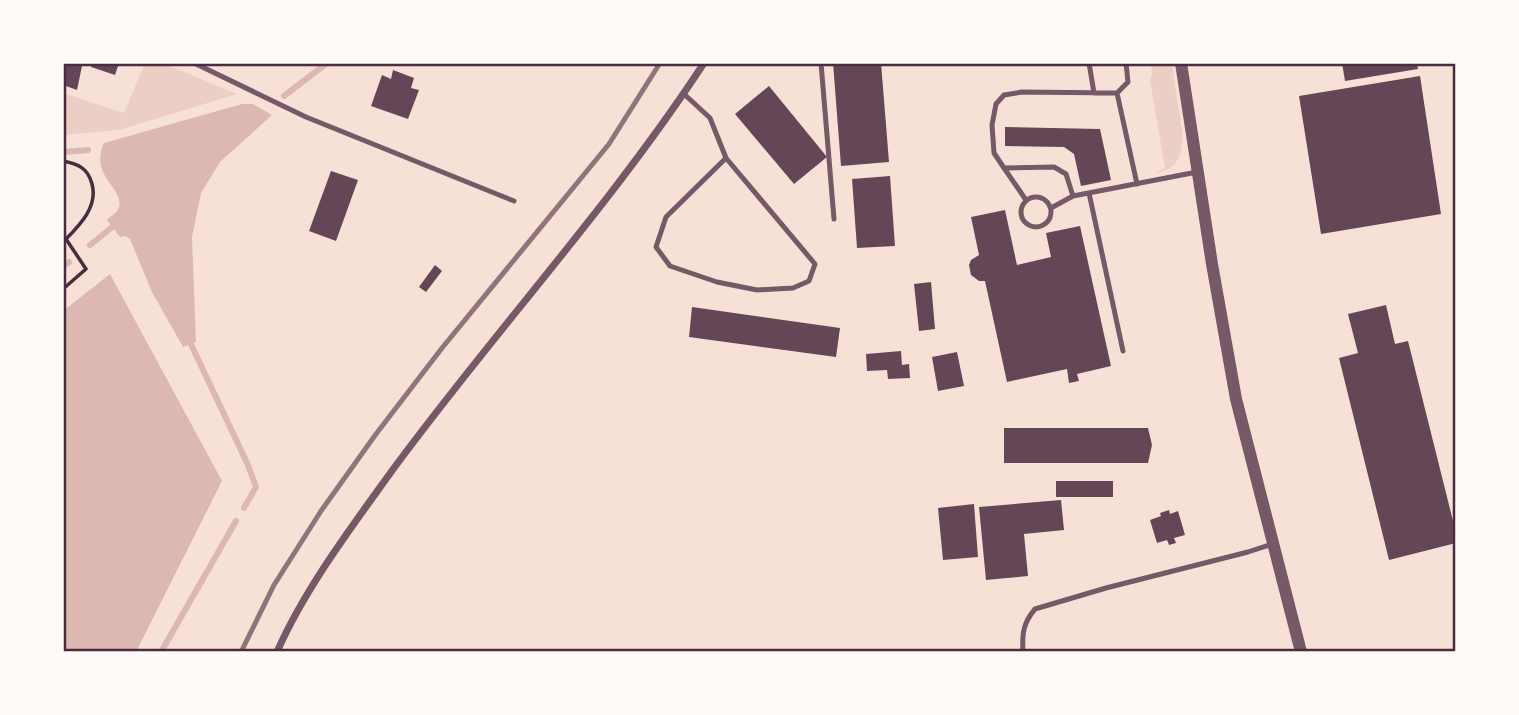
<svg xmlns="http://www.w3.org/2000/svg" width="1519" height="715" font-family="Georgia,serif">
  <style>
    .green { fill: #ebcfc5 }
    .water { fill: #dcb8b0 }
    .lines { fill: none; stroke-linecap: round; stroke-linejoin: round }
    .stream { stroke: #dcb8b0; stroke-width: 6 }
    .building { fill: #644757 }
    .path { stroke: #4a2c40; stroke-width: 3.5 }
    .service { stroke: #755966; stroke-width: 5 }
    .minor { stroke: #755966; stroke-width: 7 }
    .tertiary { stroke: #755966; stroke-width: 12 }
    .rail { stroke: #8f747c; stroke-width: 5 }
    .neatline { fill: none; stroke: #4a2c40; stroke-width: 2.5 }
  </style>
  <rect width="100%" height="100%" fill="#f7e1d7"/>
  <path class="green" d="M145 63H163L237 94 119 130 63 135V93L124 113Z
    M1151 63H1172C1174 77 1176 92 1178 106 1183 132 1191 168 1155 173L1165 168 1150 81 1152 74Z"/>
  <path class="water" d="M242 104H253L272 115 220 162 201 193 192 237 196 342 183 347 152 292 130 239 125 236 120 237 107 220C111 216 118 212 119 207 124 188 89 176 104 143Z
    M110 274 222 481 136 652H63V311Z"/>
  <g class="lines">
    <path class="stream" d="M284 96 327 63
      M63 152 88 150
      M90 245 116 224
      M63 266 69 262
      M188 338 248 465 256 487 244 508
      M161 652 236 521"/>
  </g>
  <path class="building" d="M63 63H74L82 66 77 90 63 85Z
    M92 63H119L115 75 91 67Z
    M833 63H881L889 162 841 166Z
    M1342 63H1417L1418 69 1345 81Z
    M393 70 414 78 411 88 419 90 408 119 371 106 382 75 391 79Z
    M1420 76 1441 214 1321 234 1299 96Z
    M769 86 827 157 794 184 735 114Z
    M1005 127 1100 129 1111 180 1081 186 1074 154 1064 147 1005 146Z
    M331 171 358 180 336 241 309 231Z
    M890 176 895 246 857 248 852 179Z
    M1005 210 1017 265 1051 257 1046 233 1080 226 1111 366 1077 374 1079 381 1069 383 1067 369 1007 382 985 281H979L971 275 969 265 971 260 979 255 971 217Z
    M435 265 442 271 426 292 419 287Z
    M931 282 935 329 919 331 914 284Z
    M1386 305 1395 344 1408 341 1456 533V543L1389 560 1339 358 1358 353 1348 314Z
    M692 307 840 328 836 357 689 337Z
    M901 351 902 365 909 364 910 378 888 379 887 370 867 371 866 354Z
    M957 352 964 386 938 391 932 357Z
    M1004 428H1148L1152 445 1148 463H1004Z
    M1056 481H1113V497H1056Z
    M1061 500 1064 530 1024 534 1028 576 986 580 979 507Z
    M974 504 978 557 943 560 938 508Z
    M1169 510 1170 514 1178 511 1185 535 1174 538 1176 543 1169 545 1167 540 1157 543 1150 520 1161 516 1160 513Z"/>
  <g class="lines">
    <path class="path" d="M63 161C78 164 88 168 92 184 98 206 81 224 66 239
      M63 241 66 239 86 269 63 289"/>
    <path class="service" d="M194 63 306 117 514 201
      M821 63 834 219
      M1089 63 1094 93
      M1117 93 1128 82 1126 63
      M684 94 710 118 726 158 815 264 809 281 793 288 757 290 717 282 670 266 656 247 666 217 726 158
      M1004 168 1026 200
      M1137 184 1117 93 1022 92 1004 95 996 104 992 125 994 153 1004 168 1054 167 1066 174 1073 196 1197 172
      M1089 193 1123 351
      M1021 212a15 15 0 1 1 30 0a15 15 0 1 1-30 0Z
      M1051 208 1073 196
      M1023 652C1022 634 1023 623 1035 609L1106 588 1248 552 1272 544"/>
    <path class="minor" d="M277 652C305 588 353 525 394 468 495 331 611 205 704 63"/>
    <path class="tertiary" d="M1181 63 1212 264 1236 399 1301 652"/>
    <path class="rail" d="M241 652 274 585 321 511 376 434 442 348 609 144 660 63"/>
  </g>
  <rect width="1519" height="715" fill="none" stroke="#fffaf5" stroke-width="130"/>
  <rect x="65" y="65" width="1389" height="585" class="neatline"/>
</svg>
